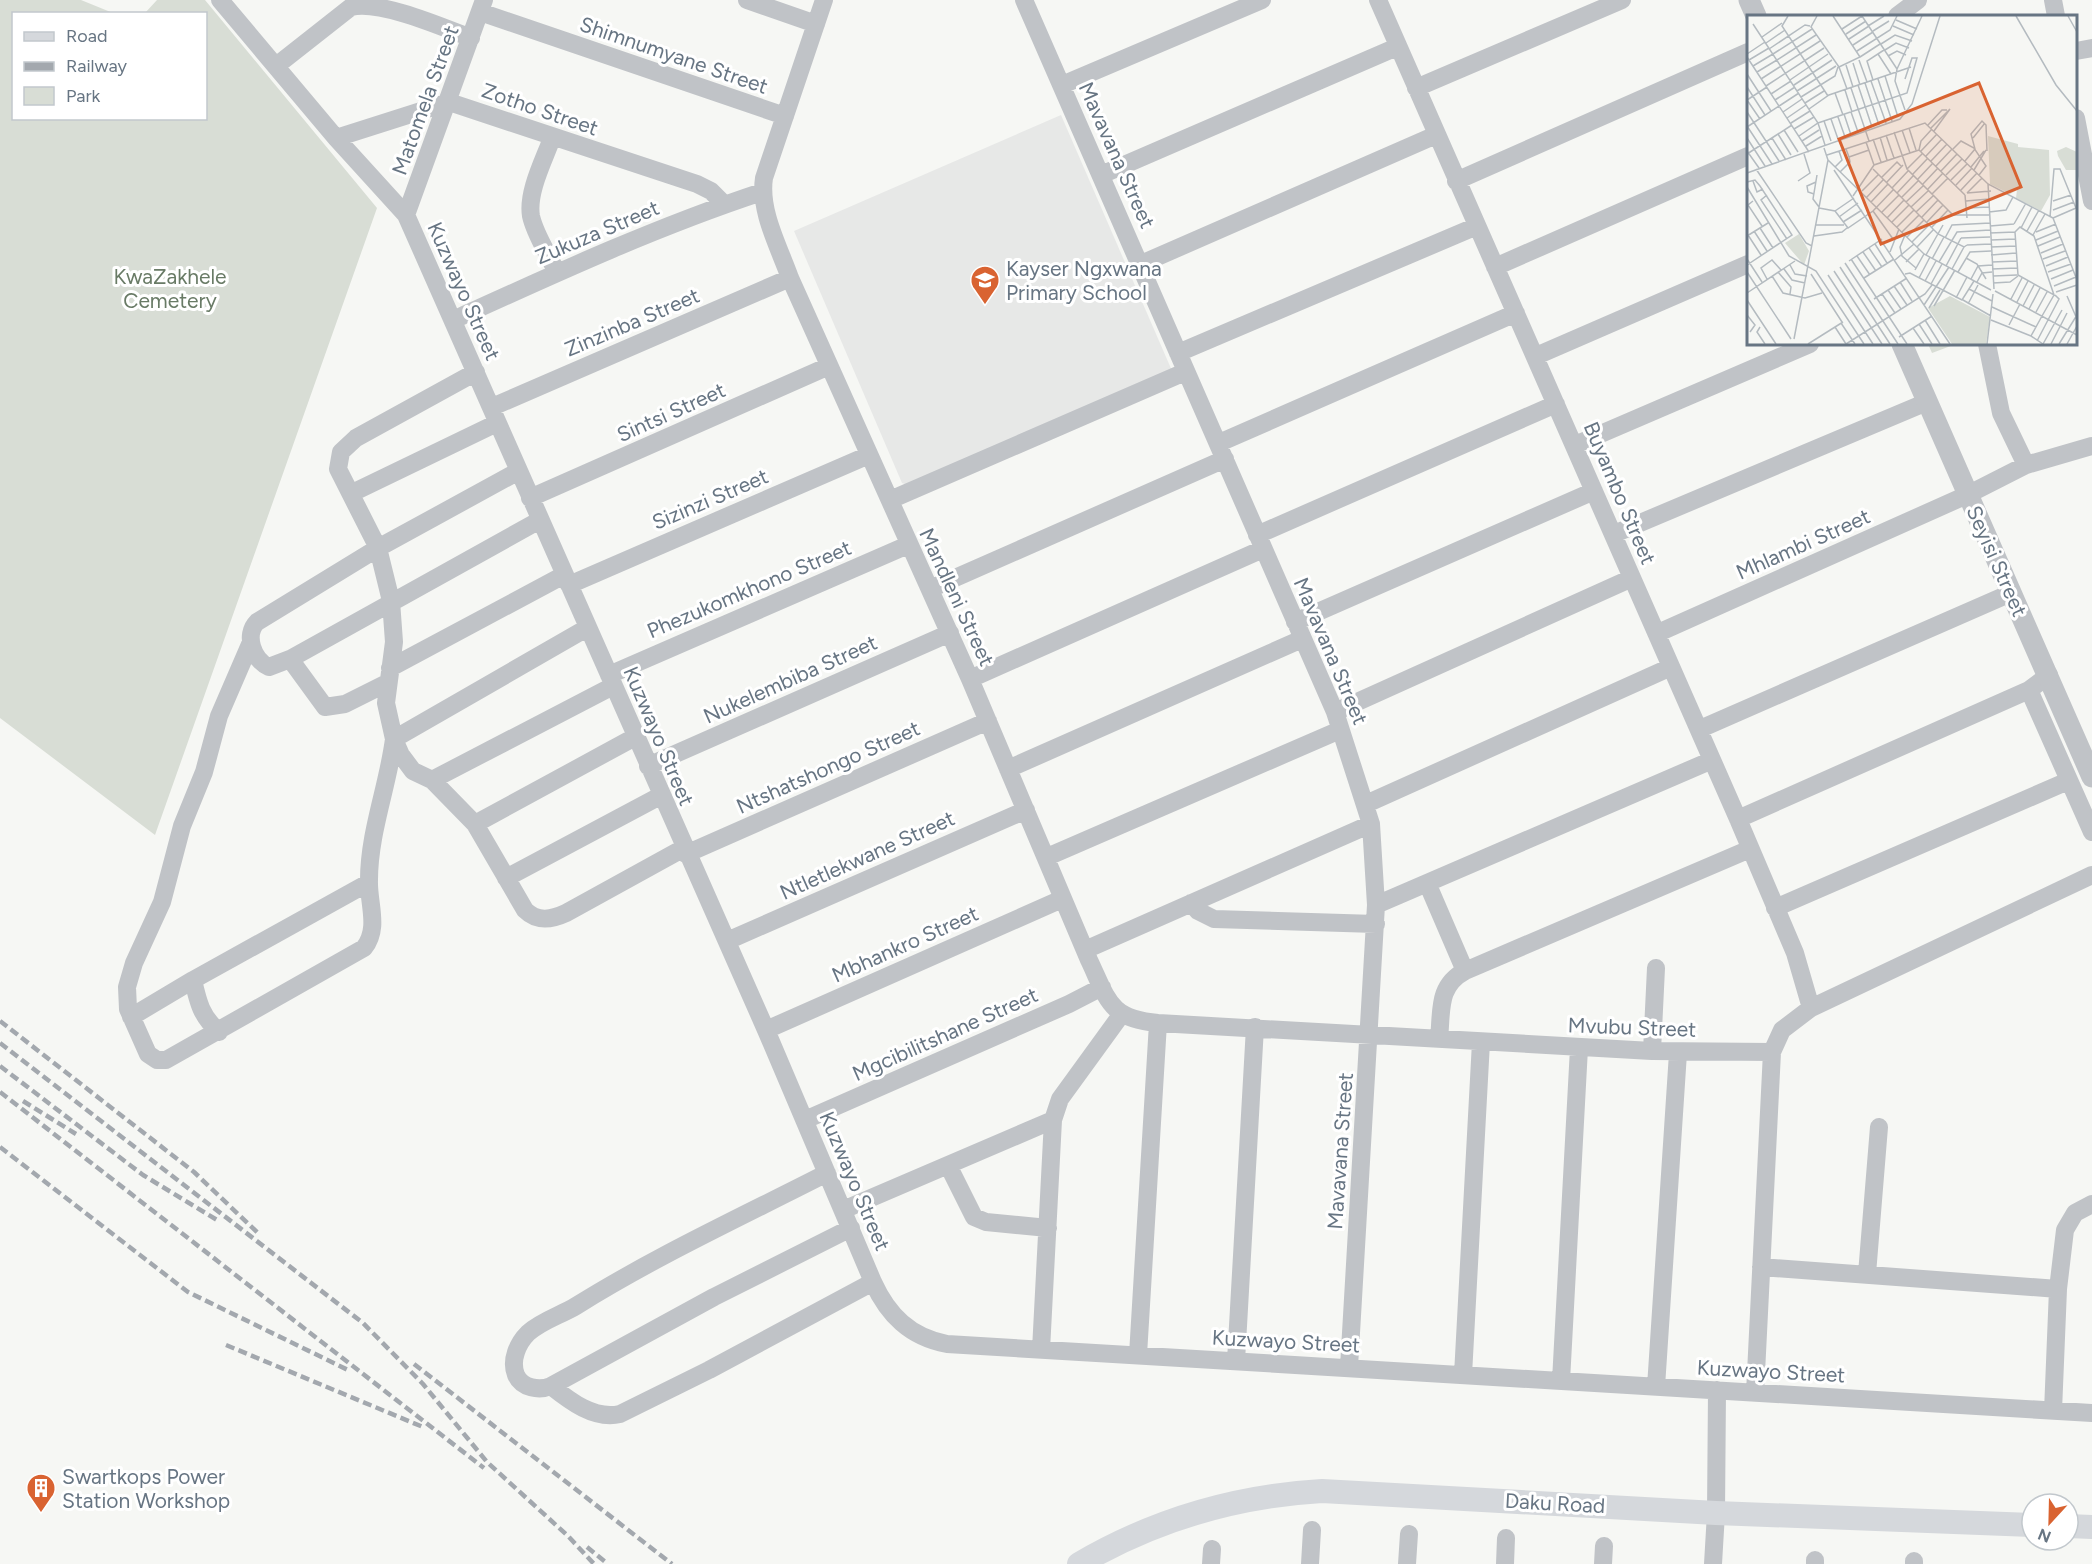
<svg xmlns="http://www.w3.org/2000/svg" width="2092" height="1564" font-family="Figtree,sans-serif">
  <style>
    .built { fill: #e7e8e7 }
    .green { fill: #d8ddd5 }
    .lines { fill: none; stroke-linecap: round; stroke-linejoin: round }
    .minor { stroke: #c0c3c7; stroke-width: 18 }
    .tertiary { stroke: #c0c3c7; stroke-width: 21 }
    .secondary { stroke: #d5d8dc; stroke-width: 24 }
    .rail { stroke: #a3a8ae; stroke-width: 4.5; stroke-dasharray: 9 4.5; stroke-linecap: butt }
    .labels { text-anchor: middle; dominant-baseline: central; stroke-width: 6; stroke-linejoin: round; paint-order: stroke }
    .street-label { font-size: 21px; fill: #677583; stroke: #fff }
    .poi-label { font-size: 21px; fill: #677583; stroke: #fff; text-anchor: start }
    .park-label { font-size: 21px; fill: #697b66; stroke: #fff }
    .inset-road { fill: none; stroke: #b4bbc0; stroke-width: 1.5 }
    .view { fill: #d96331; fill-opacity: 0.15; stroke: #d96331; stroke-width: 3 }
    .inset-edge { fill: none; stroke: #677583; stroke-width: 3 }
  </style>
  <rect width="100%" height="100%" fill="#f6f7f4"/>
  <path class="built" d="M1061 115 1176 380 919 489 902 483 794 231Z"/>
  <path class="green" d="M0 0H81L113 13 14 14V118H206V14L145 13 157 0H205L377 208 155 835 0 718Z
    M1928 344H1956L1932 353Z"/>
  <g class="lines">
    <path class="minor" d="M220 0 336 138 406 215 766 1030 873 1282C888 1315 910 1337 947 1344L2092 1413
      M747 0 816 24
      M824 0 764 178C759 211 779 247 790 278L970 679 1089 960C1108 1000 1109 1019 1158 1023L1652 1051 1772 1052 1782 1030 1811 1008 2092 875
      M1024 0 1335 712 1371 824 1376 905 1349 1367
      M1378 0 1738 819 1795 953 1811 1008
      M2053 0 2056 16
      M480 12 785 116
      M1897 16 1918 0
      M2076 51 2092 48
      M276 66 351 7C380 0 442 27 471 38
      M1062 85 1262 0
      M1416 88 1622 0
      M2076 118 2092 201
      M336 138 449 102 697 184 711 191 724 204
      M552 138C544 160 527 192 531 216 535 235 549 255 557 273
      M1101 175 1397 47
      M1456 181 1748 52
      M406 215 484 0
      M1141 264 1436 135
      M1495 267 1748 156
      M453 320C554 274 656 227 762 192
      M1987 344 2001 413 2026 465
      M1178 353 1477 226
      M1536 356 1748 264
      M476 372 356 438 341 452 338 469 378 548 391 601 394 642 386 703 394 739 401 755 413 771 432 780 475 824 525 910C537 922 551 920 566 913L684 848
      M492 407 790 278
      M1219 443 1516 313
      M1575 445 1810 344
      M517 472 378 548 257 622C244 635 253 660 269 667L290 659 540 520
      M352 493 497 423
      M530 498 829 366
      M890 500 1185 372
      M1614 534 1927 402
      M1257 535 1556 404
      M569 585 869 455
      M930 589 1225 459
      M1295 622 1594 491
      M1658 633 1967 495 2026 465 2092 446
      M251 642 219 716 204 772 182 826 162 902 134 963 127 987 128 1009 148 1054 157 1060H166L364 948C380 928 368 903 369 880 369 832 388 786 394 739L587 628
      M290 659 325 707 345 704 387 683
      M390 668 564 575
      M609 675 908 545
      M970 679 1263 549
      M2029 690 2092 832
      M1335 712 1632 578
      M1700 729 2011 593
      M648 766 950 633
      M1008 769 1302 639
      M432 780 613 686
      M1366 804 1671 667
      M1738 819 2029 690 2049 675
      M475 824 635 737
      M686 854 988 721
      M1047 857 1340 730
      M506 878 660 796
      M1428 885 1465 971 1750 849
      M1191 903 1198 911 1214 919 1376 924
      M1376 905 1710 761
      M1775 908 2068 781
      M727 941 1026 810
      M1085 950 1371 824
      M193 980C198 1002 201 1016 219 1032
      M131 1017 193 980 368 883
      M766 1030 1062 899
      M1439 1039C1442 1011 1437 986 1465 971
      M1652 1051 1656 968
      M805 1120 1069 1004 1102 987
      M948 1165 974 1217 986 1222 1048 1228
      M827 1173C743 1216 656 1256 576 1306 561 1315 541 1321 528 1333 518 1343 510 1360 516 1375 522 1388 539 1391 551 1386L714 1297 851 1228
      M843 1210 1053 1120 1060 1099 1121 1015
      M1761 1267 2058 1289 2053 1411
      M1867 1274 1879 1127
      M2058 1289 2065 1230 2075 1213 2092 1204
      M1041 1350 1053 1120
      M1138 1355 1158 1023
      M1236 1361 1255 1027
      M1463 1375 1481 1042
      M1561 1381 1579 1048
      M551 1386C570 1401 594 1420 620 1414L709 1370 873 1282
      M1656 1387 1678 1053
      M1755 1393 1772 1052
      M1211 1564 1212 1549
      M1310 1564 1312 1530
      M1407 1564 1409 1534
      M1505 1564 1506 1538
      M1603 1564 1604 1546
      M1713 1564 1716 1513 1717 1390
      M1815 1564V1560
      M1914 1564V1561"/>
    <path class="tertiary" d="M1749 0 1756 16
      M1902 344 2092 777"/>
    <path class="secondary" d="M2068 1526 2092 1527
      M1079 1564C1154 1520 1236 1496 1322 1491L1716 1513 2032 1525"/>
    <path class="rail" d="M0 1021 194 1172 259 1234
      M0 1043 363 1323 423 1384 487 1462 568 1536 594 1564
      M0 1066 143 1175 217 1220
      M0 1092 484 1468
      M23 1101 76 1134
      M0 1147 188 1292 348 1370
      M226 1345 423 1427
      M414 1364 672 1564
      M587 1547 608 1564"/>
  </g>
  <defs>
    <g id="school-pin" transform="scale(1.5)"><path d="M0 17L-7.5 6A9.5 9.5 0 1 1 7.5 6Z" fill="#d96331" stroke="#fff"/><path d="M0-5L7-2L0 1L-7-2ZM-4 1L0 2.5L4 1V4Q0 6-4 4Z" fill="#fff"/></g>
    <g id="building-pin" transform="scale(1.5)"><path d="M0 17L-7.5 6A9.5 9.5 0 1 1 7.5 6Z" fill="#d96331" stroke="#fff"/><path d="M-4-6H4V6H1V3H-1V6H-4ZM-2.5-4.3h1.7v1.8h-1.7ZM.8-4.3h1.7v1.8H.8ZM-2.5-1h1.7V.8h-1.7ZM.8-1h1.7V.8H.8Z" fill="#fff"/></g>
  </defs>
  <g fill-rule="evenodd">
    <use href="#school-pin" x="985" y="280"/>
    <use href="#building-pin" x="41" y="1488"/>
  </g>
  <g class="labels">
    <g class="street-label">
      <text transform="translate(674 55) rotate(19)">Shimnumyane Street</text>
      <text transform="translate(425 100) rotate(-70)">Matomela Street</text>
      <text transform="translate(540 109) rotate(19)">Zotho Street</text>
      <text transform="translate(1117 155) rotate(66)">Mavavana Street</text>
      <text transform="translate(597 232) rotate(-23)">Zukuza Street</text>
      <text transform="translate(464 291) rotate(66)">Kuzwayo Street</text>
      <text transform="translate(632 322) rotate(-23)">Zinzinba Street</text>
      <text transform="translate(671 412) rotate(-24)">Sintsi Street</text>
      <text transform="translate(1620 493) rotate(67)">Buyambo Street</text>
      <text transform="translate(710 499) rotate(-23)">Sizinzi Street</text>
      <text transform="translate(1803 544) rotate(-24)">Mhlambi Street</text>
      <text transform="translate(1997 561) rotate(66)">Seyisi Street</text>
      <text transform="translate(749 589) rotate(-23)">Phezukomkhono Street</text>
      <text transform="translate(957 597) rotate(65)">Mandleni Street</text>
      <text transform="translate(1331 651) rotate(67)">Mavavana Street</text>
      <text transform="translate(790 679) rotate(-24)">Nukelembiba Street</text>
      <text transform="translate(659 736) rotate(67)">Kuzwayo Street</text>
      <text transform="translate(828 767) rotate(-24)">Ntshatshongo Street</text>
      <text transform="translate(867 855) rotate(-24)">Ntletlekwane Street</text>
      <text transform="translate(905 944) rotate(-24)">Mbhankro Street</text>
      <text transform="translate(1632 1027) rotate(2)">Mvubu Street</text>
      <text transform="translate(945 1034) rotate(-24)">Mgcibilitshane Street</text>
      <text transform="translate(1340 1151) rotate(-86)">Mavavana Street</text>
      <text transform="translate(855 1181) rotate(67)">Kuzwayo Street</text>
      <text transform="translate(1286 1341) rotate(3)">Kuzwayo Street</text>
      <text transform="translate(1771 1371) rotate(3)">Kuzwayo Street</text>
      <text transform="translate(1555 1503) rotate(3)">Daku Road</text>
    </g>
    <g class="poi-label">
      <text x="1006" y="268">Kayser Ngxwana<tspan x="1006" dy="24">Primary School</tspan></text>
      <text x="62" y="1476">Swartkops Power<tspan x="62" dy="24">Station Workshop</tspan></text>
    </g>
    <g class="park-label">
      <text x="170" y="276">KwaZakhele<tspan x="170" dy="24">Cemetery</tspan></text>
    </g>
  </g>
  <g transform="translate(1747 15)">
    <rect width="330" height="330" fill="#f6f7f4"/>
    <path d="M241 121 271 129V132L302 135 303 180 294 196 269 183 270 175 263 179 243 169ZM319 132 330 137V155H319L311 141 310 136ZM52 219 62 236 57 250 38 228ZM203 281 243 302 239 329H205L181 293Z" fill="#d8ddd5"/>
    <path class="inset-road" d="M41 1 35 11 81 81M70 1 64 12 92 52 113 42 86 1M115 1 150 54 148 66 158 95M269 1 309 70 330 96M321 1 330 17M149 5 170 14M6 9 71 108 78 130M121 11 137 1M146 11 167 20M95 14 115 1M126 16 142 6M99 19 119 6M15 22 35 8M102 24 122 11M19 28 38 15M134 29 148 20 165 26M106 30 126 17M22 34 58 10 63 11M138 35 149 28 162 33M110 36 143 15 150 1M0 39 18 27M26 39 65 14M131 39 144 59M141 41 150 36 159 40M0 42 62 137M113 42 133 29M2 45 22 33M30 45 69 20M112 45 120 67M106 48 113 70M99 50 106 72M6 51 26 39M92 52 100 74M150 54 175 1M10 57 30 45M0 59 24 96M138 61 151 102M14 64 73 26M131 64 145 106M43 65 81 39M126 65 120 46 137 35M124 66 139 108M118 68 132 110M47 70 85 45M111 70 125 112M19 71 77 33M0 72 18 100M104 73 122 126M98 75 105 97M50 76 89 51M88 78 96 100M24 79 44 66M54 82 88 61 91 52M0 85 20 72M0 85 13 104M28 85 48 72M58 88 77 76M62 94 82 80 164 52M0 97 32 146M36 97 55 84M104 97 111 117M97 99 104 120M91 102 98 122M40 103 59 90M84 104 91 124M77 106 84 126M44 108 63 96M181 110 195 95H200M0 111 25 149M0 112 52 78M162 113 169 135M184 113 203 94 187 116M47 114 67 102M37 115 51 137M155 115 163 138M147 117 160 154 206 200H242M31 119 44 140M139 120 147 143M52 121 71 108 160 78 170 43H165L158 64M133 122 140 145M0 123 18 151M25 123 39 145M226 123 238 108M126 124 134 147M55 126 72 115M119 127 127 150M59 131 75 121M99 134 102 142 122 135M206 134 214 126 227 133 239 151 232 160M172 135 218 180M172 135 174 126 185 114M0 136 12 153M174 136 190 119M0 139 45 110M80 140 178 108 241 169 306 203M179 141 195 124M81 145 177 239 244 275M184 146 200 129M218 146 228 134 224 119 235 106 239 110 240 136M189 151 205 134M88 152 95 145 92 136M224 152 237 136M9 154 59 228 65 231M126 154 191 219 217 232 220 230M160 154 176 138M87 155 203 329M227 155 239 135M194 156 210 139M93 157 103 147 102 142M0 158 153 104 165 89 193 1M70 160 66 184 72 192M165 160 181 143M199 160 215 144M134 163 150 147 155 152M170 165 186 148M204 165 220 149M6 166 10 177 16 174M51 166 63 158 57 139M0 167 8 165 13 171 45 220 0 250M139 168 156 150M241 169 247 274M175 170 191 153M209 170 225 153M0 172 42 241 69 256 117 329M145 173 161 156M180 175 196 158M214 175 230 158M115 176 131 160M150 178 166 161M220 178 244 176M220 178 235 163M67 179 61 177 60 171 69 167M185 179 201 163M20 180 14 185 40 224M218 180 220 203M106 181 127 150 172 135M119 183 136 165M154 183 171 166M6 186 1 190 15 211M219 186 242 184M306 186 324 180M124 187 141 169M159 187 176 171M164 192 181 176M72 193 88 196 101 213 126 196 146 175M219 193 242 192M306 195 327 187M88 196 107 183M126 196 146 224M135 197 152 180M169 197 186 181M242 197 259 195 266 182M92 202 111 188M175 202 191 185M303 202 307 154H313L329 193 306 203M140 203 157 185M306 203 330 265M96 207 115 195M145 207 162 190M180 207 196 190M267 209 279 188M69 210H97M243 211 267 209M150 212 167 195M185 212 201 195M273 212 287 221 307 280 271 260 268 217ZM13 213 26 233M274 213 285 192M7 216 20 236M280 216 292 195M155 217 172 200M289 217 309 209M243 218 268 217M1 220 14 240M158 220 153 232 155 241 169 253M286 220 298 199M0 221 21 208M67 221 95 217 100 213M160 222 177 205M198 223 205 210 243 208M214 223 243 222M244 225 268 224M289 225 311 216M165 227 182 210M128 229 140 248M220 230 244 229M291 231 313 222M170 232 187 214M244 232 269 231M122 233 135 252M116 237 129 256M143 237 152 214M294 238 316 229M179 240 196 210M244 240 269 238M110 241 123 260M219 243 230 249 239 264M0 244 15 267M104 244 160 329M185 244 197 222M296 244 318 236M148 245 167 229M102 246 135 224M159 247 172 234M192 247 210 217 243 215M245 247 270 246M98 248 151 329M43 250 48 259 60 261M199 251 214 223M299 251 321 242M93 252 143 329M37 254 45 265 58 268M205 254 217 232M245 254 270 253M168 255 177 239M87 256 135 329M0 257 44 324M31 257 44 272 43 279M211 257 223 237 244 236M301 257 324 249M64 259 95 307M158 259 163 258 215 285 227 266M81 260 126 329M25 261 36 278 58 283 75 278M246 261 270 260M117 263 147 244M172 263 183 242M20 264 14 253 25 245 34 255M224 264 231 251 245 250M304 264 326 255M178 266 189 246M153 267 165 286M230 267 235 258 245 257M246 268 263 267 271 261M184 269 195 249M147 271 160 290M307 271 329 262M222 274 245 286M141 275 154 294M248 276 330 320M309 277 330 270M0 278 48 246M135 279 148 298M320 281 330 304M209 283 220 262M127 284 160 263M264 284 275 263M0 285 29 329M216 285 244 301M270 287 281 266M221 289 231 270M177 290 202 252M187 291 208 255M276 291 287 270M245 292 289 312M182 293 193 275M282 294 293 273M289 297 300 277M0 300 8 310 3 317M295 301 284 321 296 329M295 301 307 280M178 305 193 329M244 305 284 321M94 308 108 329M172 309 185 329M262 310 273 289M13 312 10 317 18 329M88 312 99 329M166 313 177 329M152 322 185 301M47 324 81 145 77 133M290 326 312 284 308 280M61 329 96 307M99 329 178 279 185 270M240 329 246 279M296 329 315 295M304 329 320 298M312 329 330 300M320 329 330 311"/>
    <path class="view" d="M232 68 274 172 134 229 92 124Z"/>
    <rect width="330" height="330" class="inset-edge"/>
  </g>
  <rect x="12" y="12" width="195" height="108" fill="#ffffff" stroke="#c2c8cd" stroke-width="1.5"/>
  <rect x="24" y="32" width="30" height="9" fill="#d5d8dc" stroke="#c2c8cd" stroke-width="1.5"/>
  <text x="66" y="42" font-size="18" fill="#677583">Road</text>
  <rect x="24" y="62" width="30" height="9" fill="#a3a8ae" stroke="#c2c8cd" stroke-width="1.5"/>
  <text x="66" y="72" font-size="18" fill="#677583">Railway</text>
  <rect x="24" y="87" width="30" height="18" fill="#d8ddd5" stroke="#c2c8cd" stroke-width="1.5"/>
  <text x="66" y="102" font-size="18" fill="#677583">Park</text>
  <g transform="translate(2050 1522) rotate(202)"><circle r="28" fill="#ffffff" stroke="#c2c8cd" stroke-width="1.5"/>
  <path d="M0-4.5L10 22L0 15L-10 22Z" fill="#d96331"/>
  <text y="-9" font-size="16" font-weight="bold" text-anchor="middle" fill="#677583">N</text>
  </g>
</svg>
